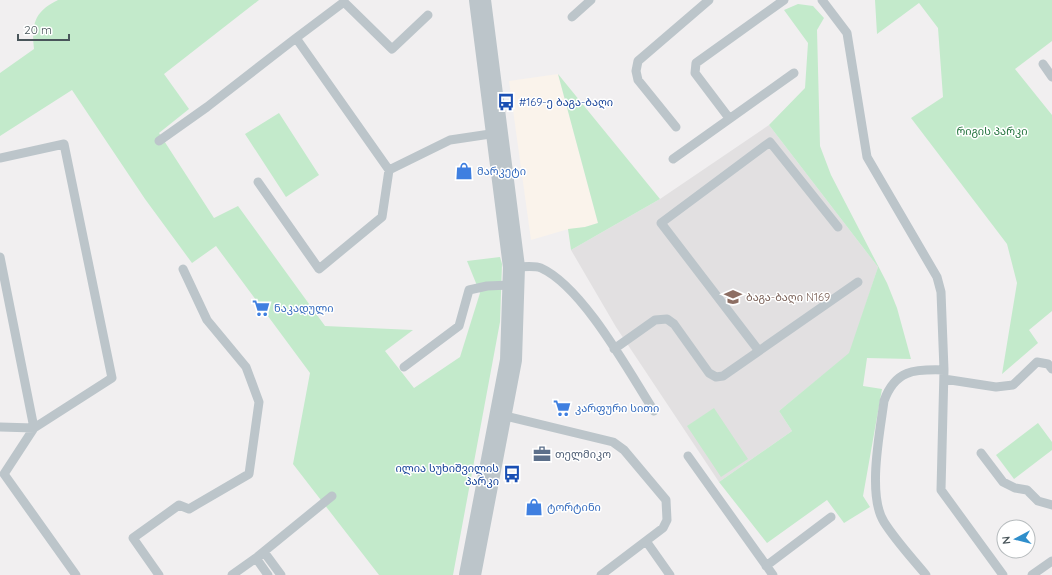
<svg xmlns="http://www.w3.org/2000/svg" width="1052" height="575" font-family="Quicksand,'Noto Sans Georgian',sans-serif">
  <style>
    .commercial { fill: #faf3eb }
    .education { fill: #e2e0e1 }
    .green { fill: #c3eacb }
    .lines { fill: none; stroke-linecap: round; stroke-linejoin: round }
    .service { stroke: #bcc5ca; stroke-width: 9 }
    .tertiary { stroke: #bcc5ca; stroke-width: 22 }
    .labels { text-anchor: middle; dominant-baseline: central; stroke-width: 3; stroke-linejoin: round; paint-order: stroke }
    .transit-label { font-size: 11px; fill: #164399; stroke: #fff; text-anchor: start }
    .park-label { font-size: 11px; fill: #23733d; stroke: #fff }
    .shop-label { font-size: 11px; fill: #366cbe; stroke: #fff; text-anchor: start }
    .education-label { font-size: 11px; fill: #785e54; stroke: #fff; text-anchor: start }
    .service-label { font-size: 11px; fill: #4e5e75; stroke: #fff; text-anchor: start }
  </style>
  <rect width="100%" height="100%" fill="#f1eff0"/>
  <path class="commercial" d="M558 74 598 223 585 227 565 230 531 240 509 81Z"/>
  <path class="education" d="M769 125 878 267 850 353 779 411 792 431 719 482 616 327 571 250 660 199Z"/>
  <path class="green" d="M58 0H259L164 74 189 109 159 133 214 218 238 206 325 326 413 330 385 351 414 388 460 357 480 293 467 261 500 257 502 264 500 322 453 575H379L293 464 310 373 216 246 192 263 145 199 72 90 0 136V73L34 49C31 24 35 11 58 0Z
    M875 0H1052V41L1015 69 1052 115V311L1029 330 1038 343 1002 374 1017 283 1007 244 911 118 943 97 938 28 919 3 877 34Z
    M798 4 813 6 824 18 817 30 820 146 831 175 887 283 897 308 911 359 867 358 863 386 882 389 863 496 870 507 844 523 827 500 767 543 719 482 792 431 779 411 849 353 878 267 769 125 805 88 808 43 784 10Z
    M558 74 660 199 571 250 568 229 585 227 598 223Z
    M279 113 319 175 286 197 245 134Z
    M714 408 748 459 721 477 687 426Z
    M1038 423 1052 442V450L1014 479 996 455Z"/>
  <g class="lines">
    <path class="service" d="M822 0 847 33 867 157 937 277 941 292 944 370 941 490 1003 575
      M344 2 392 49 428 15
      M572 17 591 0
      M296 38 344 2 343 0
      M1043 64 1052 77
      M729 118 695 73 696 63 784 0
      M676 127 638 80 636 71 638 61 709 0
      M159 141 207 107 296 38 389 170 382 217 319 269 258 182
      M0 158 64 144 112 378 34 428 0 427
      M673 159 794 73
      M389 170 450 140 497 133
      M0 257 34 428 4 474 76 575
      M514 267C522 267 535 265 541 268 583 287 629 372 654 411
      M614 349 655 320 667 319 674 324 709 373 716 377 723 376 858 282
      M759 351 661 223 770 142 838 227
      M404 367 459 326 469 290 487 286 513 285
      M944 379 996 387 1013 385 1037 362 1048 364 1052 369
      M501 415 613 442 624 450 666 500 667 520 663 528 601 575
      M981 453 1003 482 1015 488 1027 490 1038 501 1052 505
      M688 456 773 575
      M646 541 670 575
      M264 552 281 575
      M256 558 332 496
      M766 566 831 517
      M159 575 133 538 179 505 189 509 249 474 259 402 246 367 207 320 183 269
      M232 575 256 558 268 575
      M926 575C912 558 896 541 884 522 867 495 880 432 884 401 895 370 914 369 944 370
      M1032 575 1052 561"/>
    <path class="tertiary" d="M470 575 511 360 514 267 480 0"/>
  </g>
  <defs>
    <g id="bus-bare" transform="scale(1.38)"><path d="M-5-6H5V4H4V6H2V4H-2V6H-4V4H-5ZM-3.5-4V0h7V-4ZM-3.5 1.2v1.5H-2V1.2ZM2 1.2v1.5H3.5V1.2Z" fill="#1a4fb4" stroke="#fff" stroke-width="2.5" paint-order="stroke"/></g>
    <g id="shop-bare" transform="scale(1.38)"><path d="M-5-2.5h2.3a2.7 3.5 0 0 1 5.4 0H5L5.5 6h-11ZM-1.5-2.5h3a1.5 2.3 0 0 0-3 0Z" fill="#3f7fe0" stroke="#fff" stroke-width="2.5" paint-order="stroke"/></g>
    <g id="school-bare" transform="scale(1.38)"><path d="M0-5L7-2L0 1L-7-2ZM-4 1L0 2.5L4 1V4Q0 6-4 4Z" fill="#8d6e63" stroke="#fff" stroke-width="2.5" paint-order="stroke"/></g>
    <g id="supermarket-bare" transform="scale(1.38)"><path d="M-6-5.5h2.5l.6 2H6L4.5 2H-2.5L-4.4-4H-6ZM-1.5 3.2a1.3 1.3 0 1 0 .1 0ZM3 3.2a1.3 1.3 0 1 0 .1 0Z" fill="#3f7fe0" stroke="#fff" stroke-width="2.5" paint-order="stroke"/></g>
    <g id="office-bare" transform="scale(1.38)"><path d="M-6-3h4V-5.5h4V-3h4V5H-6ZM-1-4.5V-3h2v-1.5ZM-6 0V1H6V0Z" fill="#5c6f8a" stroke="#fff" stroke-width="2.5" paint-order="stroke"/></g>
  </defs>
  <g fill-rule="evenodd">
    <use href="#bus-bare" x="506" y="102"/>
    <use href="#shop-bare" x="464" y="171"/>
    <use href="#school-bare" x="733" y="297"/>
    <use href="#supermarket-bare" x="261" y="308"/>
    <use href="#supermarket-bare" x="562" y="408"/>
    <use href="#office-bare" x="542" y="454"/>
    <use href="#bus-bare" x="512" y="474"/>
    <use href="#shop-bare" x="534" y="507"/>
  </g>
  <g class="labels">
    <g class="transit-label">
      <text x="519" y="102">#169-ე ბაგა-ბაღი</text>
      <text x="499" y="468" text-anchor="end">ილია სუხიშვილის<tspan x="499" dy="13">პარკი</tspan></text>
    </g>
    <g class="park-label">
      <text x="992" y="131">რიგის პარკი</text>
    </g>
    <g class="shop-label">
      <text x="477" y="171">მარკეტი</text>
      <text x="274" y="308">ნაკადული</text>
      <text x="575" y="408">კარფური სითი</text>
      <text x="547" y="507">ტორტინი</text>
    </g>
    <g class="education-label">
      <text x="746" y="297">ბაგა-ბაღი N169</text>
    </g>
    <g class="service-label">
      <text x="555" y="454">თელმიკო</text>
    </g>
  </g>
  <g transform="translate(1016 539) rotate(263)"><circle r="19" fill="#ffffff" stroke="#b6bbbd"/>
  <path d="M0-3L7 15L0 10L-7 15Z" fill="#2f8ecb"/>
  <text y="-6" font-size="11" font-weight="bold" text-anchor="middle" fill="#49555a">N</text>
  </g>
  <path d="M18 34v6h51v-6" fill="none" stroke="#49555a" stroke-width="2"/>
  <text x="24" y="34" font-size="12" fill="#49555a" stroke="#ffffff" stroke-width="3" paint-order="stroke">20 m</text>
</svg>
